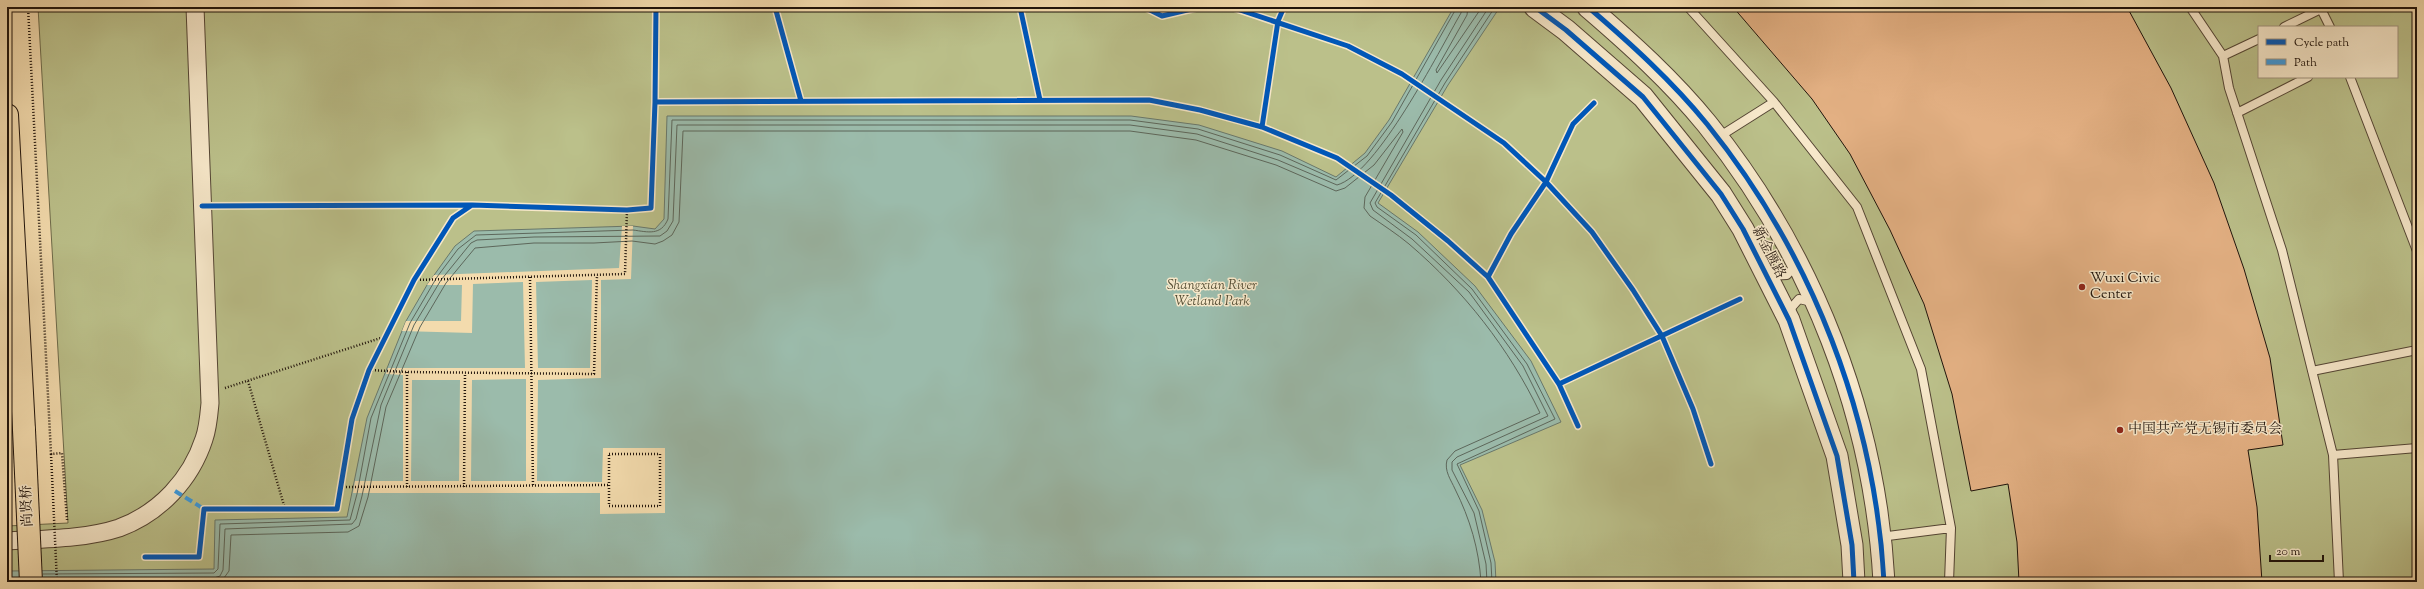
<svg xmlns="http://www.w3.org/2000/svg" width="2424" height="589" font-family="'Sorts Mill Goudy','Noto Serif SC',serif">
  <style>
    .green { fill: #bbc08a; stroke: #6d6a4a; fill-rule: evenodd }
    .water { fill: #9bbbab; stroke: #69786b }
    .pier { fill: #f3dbad; fill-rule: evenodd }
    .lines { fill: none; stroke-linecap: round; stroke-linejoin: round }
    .shore { stroke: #5d675b; stroke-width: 1 }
    .building { fill: #e3b083; stroke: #1f130b }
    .service-casing { stroke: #544534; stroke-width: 10 }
    .minor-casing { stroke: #544534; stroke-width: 19 }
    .tertiary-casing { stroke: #544534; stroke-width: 23 }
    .primary-casing { stroke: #1f130b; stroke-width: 24 }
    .path { stroke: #1f130b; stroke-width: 2.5; stroke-dasharray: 1 2; stroke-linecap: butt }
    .service { stroke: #f7e8ca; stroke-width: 8 }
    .minor { stroke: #f7e8ca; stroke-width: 17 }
    .tertiary { stroke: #f7e8ca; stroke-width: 21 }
    .primary { stroke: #f3dbad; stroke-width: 22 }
    .primary-bridge-casing { stroke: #1f130b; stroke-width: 24; stroke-linecap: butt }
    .path-bridge { stroke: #1f130b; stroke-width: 2.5; stroke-dasharray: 1 2; stroke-linecap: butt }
    .primary-bridge { stroke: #f3dbad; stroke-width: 22 }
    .quiet { stroke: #3c9ade; stroke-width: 4; stroke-dasharray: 8 4; stroke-linecap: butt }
    .cycleway-casing { stroke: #f7e8ca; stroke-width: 8 }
    .cycleway { stroke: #0057b8; stroke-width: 5 }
    .poi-dot { fill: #8f2418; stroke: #f7e8ca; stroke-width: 1.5 }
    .labels { text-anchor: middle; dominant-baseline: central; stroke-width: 3; stroke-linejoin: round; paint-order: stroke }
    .street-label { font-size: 14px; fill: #1f130b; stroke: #f7e8ca }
    .poi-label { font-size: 14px; fill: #1f130b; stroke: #f7e8ca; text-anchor: start }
    .park-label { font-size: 14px; font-style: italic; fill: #565037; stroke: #f7e8ca }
  </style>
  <rect width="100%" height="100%" fill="#f3dbad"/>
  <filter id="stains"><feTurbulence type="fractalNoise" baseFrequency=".005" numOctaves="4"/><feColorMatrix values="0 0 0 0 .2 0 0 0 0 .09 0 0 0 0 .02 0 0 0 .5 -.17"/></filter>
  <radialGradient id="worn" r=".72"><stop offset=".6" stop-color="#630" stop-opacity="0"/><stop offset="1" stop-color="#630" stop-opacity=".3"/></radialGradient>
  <path class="green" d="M38 7H2417V582H7V526L68 523ZM2259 27H2397V77H2259Z"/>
  <path class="water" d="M1454 7H1500L1448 85 1378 203 1418 232 1475 286 1531 361 1561 422 1460 465 1482 510 1495 562 1496 582H7V571L214 569 215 520 347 517 367 418 406 321 427 285 455 246 474 231 633 226 655 229 664 219 667 116H1131L1199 125 1282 151 1336 177 1365 153 1389 120Z"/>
  <path class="pier" d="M622 226H633L631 279 601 280V378L538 380 537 481 602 482 603 448H665V513L600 514V493H353L355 481H403V375L386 374 388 368H525L523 282 473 284 472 333 402 331 406 321H461L462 285H427L434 275 619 268ZM592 280 590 368H538L536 282ZM526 379V481H471L472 380ZM412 380H460L459 481H411Z"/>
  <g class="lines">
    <path class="shore" d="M1468 7 1467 15 1436 70 1437 73 1482 7
      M43 574 214 573 218 569 220 524 350 520 357 494 371 418 410 323 437 277 458 249 476 235 633 230C648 232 661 236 668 219L672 120H1130L1198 129 1280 155 1336 180 1367 156 1392 122 1457 7
      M43 579 214 578 220 576 223 570 225 529 352 524 356 519 362 496 381 405 414 325 441 280 471 243 477 240 534 237 660 236 667 231 673 221 677 125H1130L1197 134 1278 160 1337 185C1377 174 1439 51 1461 13L1462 7
      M221 582 229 571 231 535 348 532 359 526 368 497 386 407 420 327 446 283 475 248 534 243H594L632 241 655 244 663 241 672 235 679 222 683 131H1130L1196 140 1276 165 1336 191 1345 188 1374 165 1402 129 1403 132 1365 197 1364 208 1370 216C1383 225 1397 234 1409 244 1464 291 1509 348 1540 413L1455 451 1447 460C1444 471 1451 480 1455 489 1470 519 1479 549 1481 582
      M1487 582 1486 564 1474 513 1452 470V462L1457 457 1548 416 1523 366 1469 292 1412 239 1373 210 1370 203 1441 80 1489 7
      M1492 582 1491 563 1479 511 1457 464 1555 419 1527 364 1472 289 1416 235 1377 207 1375 203 1445 83 1495 7"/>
  </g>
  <path class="building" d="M1733 7H2127L2171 88 2214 183 2244 269 2270 358 2283 445 2248 450 2257 507 2262 582H2019L2017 542 2008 484 1971 491 1952 394 1924 304 1890 230 1850 154 1812 99Z"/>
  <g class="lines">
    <g class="service-casing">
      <path id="service" d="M1688 7 1774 102 1857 207 1921 369 1951 528 1949 582
        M2190 7 2223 56 2229 88 2282 250 2333 455 2339 582
        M2284 27 2321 9 2330 27
        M2223 56 2259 39
        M2350 77 2417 251
        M2237 113 2308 77
        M1717 138 1774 102
        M1769 276 1787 275 1793 268 1794 263
        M1790 315 1792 307 1799 299 1812 302
        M2312 371 2417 350
        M2333 455 2417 448
        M1880 537 1951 528"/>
    </g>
    <g class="minor-casing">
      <path id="minor" d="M7 541C41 539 86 539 119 528 160 513 191 479 204 439 208 428 209 414 210 403L195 7"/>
    </g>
    <g class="tertiary-casing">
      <path id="tertiary" d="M1535 7 1566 30 1643 97 1721 194 1743 229 1789 320 1837 456 1852 545 1854 582
        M1588 7C1630 43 1672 81 1707 124 1812 254 1875 416 1884 582"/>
    </g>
    <g class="primary-casing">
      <path id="primary" d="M7 115 24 430"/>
    </g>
    <path class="path" d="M28 7 51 454 62 453 67 520
      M530 277 533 486
      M414 280 625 274 627 210
      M369 370 407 372 594 374 597 275
      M407 372V487
      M248 381 285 509
      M225 388 387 336
      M609 454H660V506H609Z
      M340 487 609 485
      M464 487 465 373"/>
    <use href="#service" class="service"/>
    <use href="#minor" class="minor"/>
    <use href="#tertiary" class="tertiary"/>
    <use href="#primary" class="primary"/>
    <g class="primary-bridge-casing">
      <path id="primary-bridge" d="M24 430 31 582"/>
    </g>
    <path class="path-bridge" d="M51 454 57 582"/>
    <use href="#primary-bridge" class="primary-bridge"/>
    <path class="quiet" d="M175 491 204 509"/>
    <g class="cycleway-casing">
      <path id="cycleway" d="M775 7 801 101
        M1020 7 1040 100
        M1144 7 1162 16 1200 7
        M1231 7 1348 46 1402 74 1504 143 1546 182 1592 232 1633 290 1662 336 1693 409 1711 464
        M1535 7 1566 30 1643 97 1721 194 1743 229 1789 320 1837 456 1852 545 1854 582
        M1588 7C1630 43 1672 81 1707 124 1812 254 1875 416 1884 582
        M655 102 656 7
        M1262 127 1278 21 1284 7
        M202 206 472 205
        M1488 277 1511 234 1546 182 1573 124 1594 103
        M1559 384 1740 299
        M145 557H199L204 509H337L352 419 369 370 414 280 453 218 472 205 627 210 651 208 655 102 1149 100 1200 110 1262 127 1337 158 1391 195 1448 241 1488 277 1559 384 1578 426"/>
    </g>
    <use href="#cycleway" class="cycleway"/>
  </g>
  <g class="poi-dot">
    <circle cx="2082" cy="287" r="4"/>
    <circle cx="2120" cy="430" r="4"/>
  </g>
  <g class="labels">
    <g class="street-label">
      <text transform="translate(1768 253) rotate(63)">新金匮路</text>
      <text transform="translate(28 506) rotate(-93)">尚贤桥</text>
    </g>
    <g class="poi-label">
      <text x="2090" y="279">Wuxi Civic<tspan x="2090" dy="16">Center</tspan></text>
      <text x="2128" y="430">中国共产党无锡市委员会</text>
    </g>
    <g class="park-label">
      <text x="1212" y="286">Shangxian River<tspan x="1212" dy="16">Wetland Park</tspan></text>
    </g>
  </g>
  <rect width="2424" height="589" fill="none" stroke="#f3dbad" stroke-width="24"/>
  <rect x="8" y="8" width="2408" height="573" fill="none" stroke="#1f130b" stroke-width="2"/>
  <rect x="12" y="12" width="2400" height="565" fill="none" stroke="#1f130b"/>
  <rect x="2258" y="26" width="140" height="52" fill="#f7e8ca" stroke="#a1937e"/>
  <rect x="2266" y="39" width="20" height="6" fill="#0057b8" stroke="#a1937e"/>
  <text x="2294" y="46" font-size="12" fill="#1f130b">Cycle path</text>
  <rect x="2266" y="59" width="20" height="6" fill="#3c9ade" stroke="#a1937e"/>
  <text x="2294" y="66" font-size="12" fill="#1f130b">Path</text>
  <path d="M2270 555v6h53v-6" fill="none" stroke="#1f130b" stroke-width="2"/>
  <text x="2276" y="555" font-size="12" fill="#1f130b" stroke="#f7e8ca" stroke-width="3" paint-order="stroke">20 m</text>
  <rect width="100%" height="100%" filter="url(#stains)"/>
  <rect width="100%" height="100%" fill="url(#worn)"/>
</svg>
